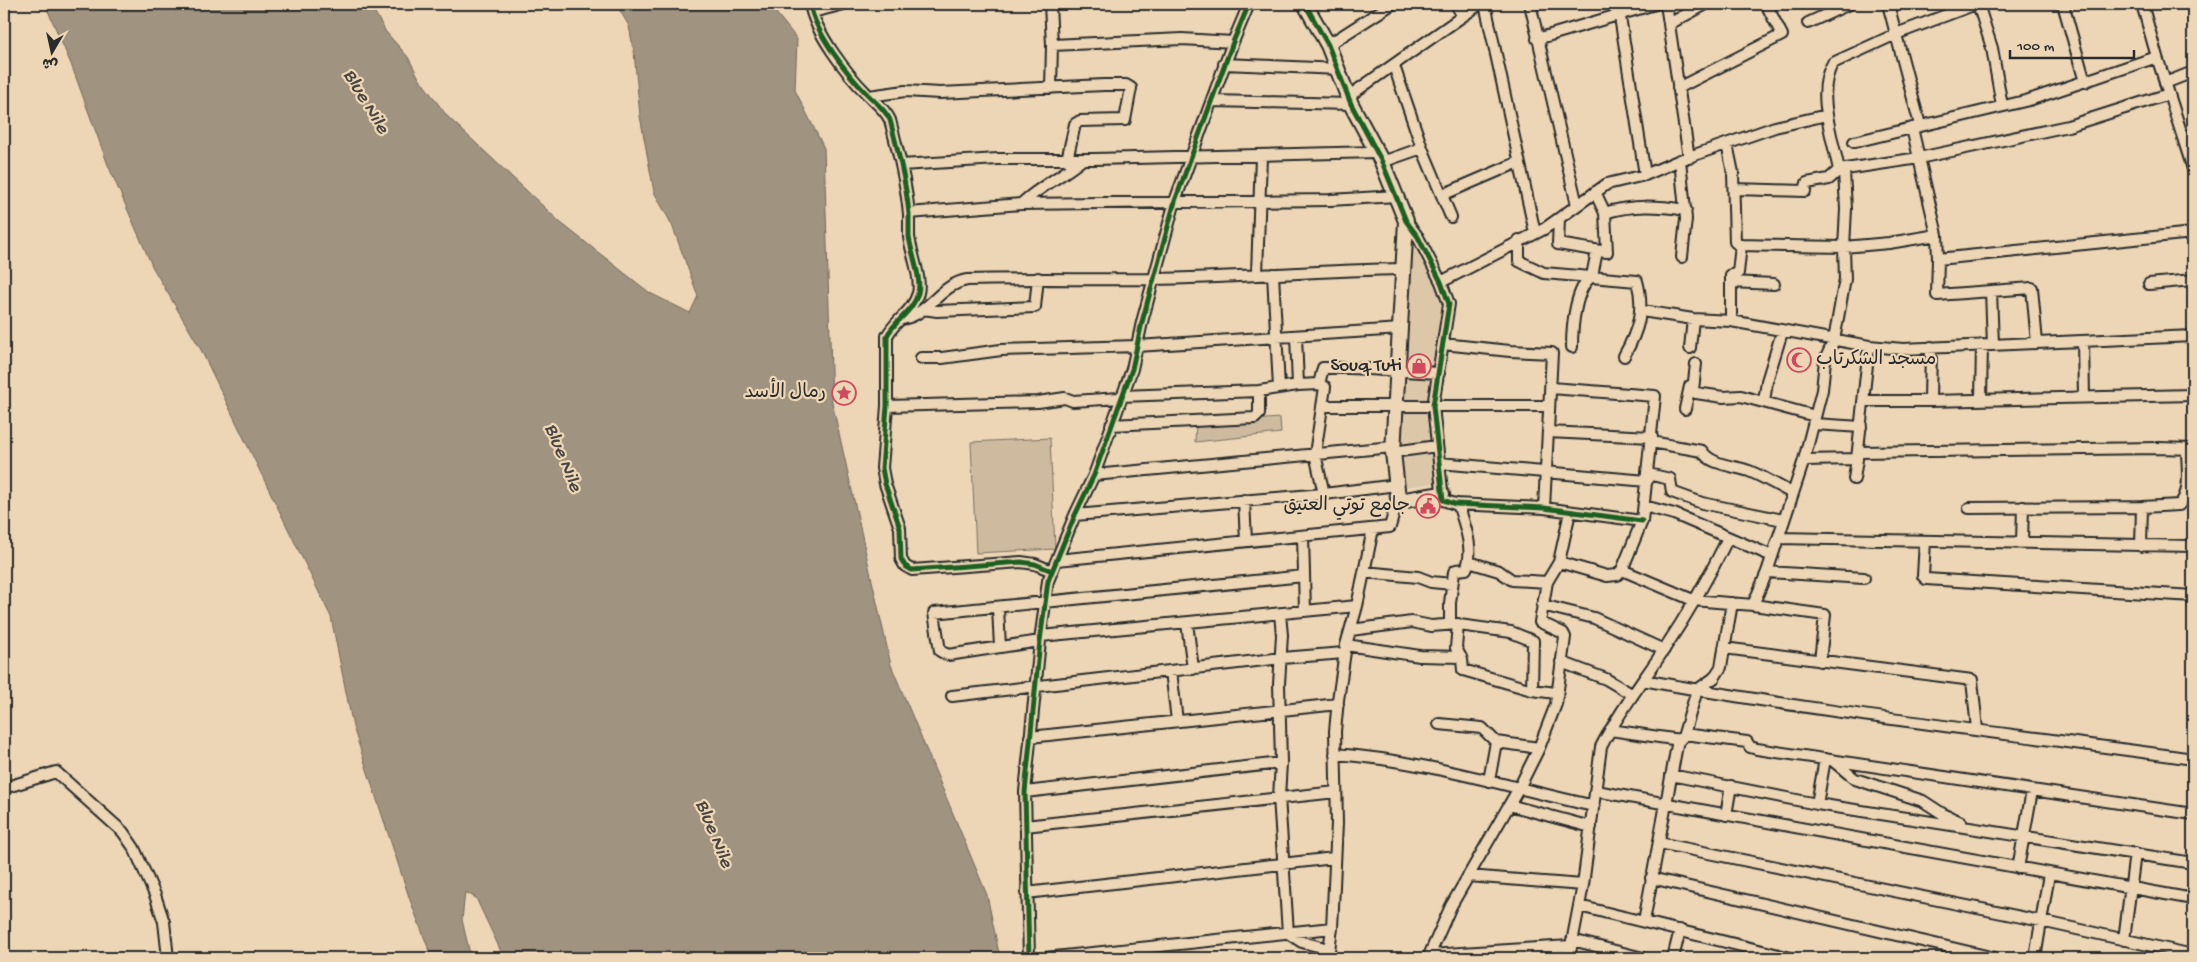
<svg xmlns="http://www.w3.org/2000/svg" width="2197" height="962" font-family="'Gochi Hand','Playpen Sans Arabic',sans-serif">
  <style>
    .built { fill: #dcc8a9 }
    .green { fill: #cdba9f; stroke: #7c7265 }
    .water { fill: #a0937f; stroke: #71695d }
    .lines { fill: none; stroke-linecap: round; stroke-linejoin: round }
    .street-casing { stroke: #2b2b2b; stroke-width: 14 }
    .secondary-casing { stroke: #2b2b2b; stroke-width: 18 }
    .street { stroke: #ecd6b5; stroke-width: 10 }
    .secondary { stroke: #ecd6b5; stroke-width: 14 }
    .cycleway-casing { stroke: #ecd6b5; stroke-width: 8 }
    .cycleway { stroke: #1b5e20; stroke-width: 5 }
    .labels { text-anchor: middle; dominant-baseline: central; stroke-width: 4.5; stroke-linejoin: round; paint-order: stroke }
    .poi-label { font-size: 19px; fill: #2b2b2b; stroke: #ecd6b5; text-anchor: end }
    .water-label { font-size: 20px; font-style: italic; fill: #484540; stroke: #ecd6b5 }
  </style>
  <rect width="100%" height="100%" fill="#ecd6b5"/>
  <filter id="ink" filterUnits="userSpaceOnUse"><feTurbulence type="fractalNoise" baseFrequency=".02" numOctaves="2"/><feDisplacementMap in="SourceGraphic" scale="10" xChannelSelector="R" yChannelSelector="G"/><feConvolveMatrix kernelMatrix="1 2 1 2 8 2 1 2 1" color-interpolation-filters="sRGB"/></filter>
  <g filter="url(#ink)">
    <path class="built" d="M1417 240 1448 304 1433 405 1440 482 1399 488 1405 241Z"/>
    <path class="green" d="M1280 418 1281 433 1195 442 1196 424Z
      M1050 438 1055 549 976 553 971 442Z"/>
    <path class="water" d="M45 4H370L386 32 408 57 419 78 447 116 561 223 650 293 690 313 698 296 672 225 654 192 640 116 634 52 629 26 616 4H769L797 39 795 90 824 148 832 402 891 665 987 895 1000 958H504L476 898 465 892 462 920 471 958H432L410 900 353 727 331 617 200 348 153 268 108 165 71 64Z"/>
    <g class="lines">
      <g class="street-casing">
        <path id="street" d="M810 4C815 33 847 74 867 94 876 103 885 109 890 120 898 151 906 182 909 214 909 221 909 229 909 237 911 252 922 279 918 293 913 312 895 320 887 336V406L882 468 885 484 900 528 901 559 905 566 912 570 1021 562 1035 564 1052 571
          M1050 4 1052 45 1051 88
          M1456 4 1462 15
          M1485 4 1535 233
          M1530 4 1577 205
          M1618 4 1645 175
          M1666 4 1689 158
          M1888 4 1920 125
          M1976 4 1896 34 1833 63C1815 91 1833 139 1839 170L1919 158 2068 126 2169 94
          M1978 4 1992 48 2002 106
          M2063 4 2085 82
          M2142 4 2157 57 2193 169
          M813 12 844 4
          M1808 23 1849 4
          M1669 24 1706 4
          M1537 39 1655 4
          M1052 45 1182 39 1233 42
          M1328 45 1392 4
          M1224 64 1339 69
          M1394 66 1422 148 1451 217
          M2165 83 2193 72
          M1678 88 1782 35 1766 4
          M869 96 905 91 940 93 1104 85H1126L1131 88 1125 120 1080 121 1075 124 1067 160
          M1349 96 1480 4
          M1212 101 1351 104
          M1912 128 1937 235 1938 259 1937 295 2032 288 2037 343
          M1854 142 2029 100 2157 57
          M1727 144 1733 173 1735 242 1739 245 1844 247 1889 243 1937 235
          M1680 160 1686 219 1682 257
          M1382 162 1422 148
          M901 165 998 159H1094L1377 152
          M1734 189 1805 191 1807 183 1829 179 1839 170
          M1442 195 1519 162
          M1021 204C1040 186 1063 176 1083 159
          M909 213 1021 204 1330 200 1397 196
          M1605 213C1632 204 1659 206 1686 210
          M1559 219 1558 244 1607 252 1605 213 1595 192
          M1406 221 1418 237 1441 282 1449 304 1433 406 1443 500 1455 504 1544 508 1642 521
          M1519 240V261L1544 273 1637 281C1645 310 1638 331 1624 356
          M1938 259 2193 233
          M1257 274 1261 156
          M1273 274 1279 388
          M1441 282 1544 229 1607 184 1645 175 1680 160 1775 127 1827 115
          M1731 282 1774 284
          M2149 284 2193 280
          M1991 291 1993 345
          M924 309 937 311 1035 307 1038 278
          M1642 311 1693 319 1731 321 1869 346 1903 349 2193 336
          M902 319C929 315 939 285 967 280 1029 278 1091 280 1153 279 1236 278 1320 270 1403 269
          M1731 321V275L1738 273 1741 245
          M1296 336 1298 385
          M2083 341 2084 397
          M1443 344 1510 351 1552 353 1544 508
          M1572 347C1572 327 1575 288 1592 276L1597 251
          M1690 348 1693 319
          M921 358H942L1001 350 1137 346 1401 329
          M1696 364 1693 390 1696 393 1723 397 1741 396 1815 416
          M1551 388 1655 396 1642 521 1622 570 1617 575 1607 576 1559 562
          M1121 396 1259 391 1298 385 1319 384
          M1981 399 1982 345
          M1863 401H1930L2193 395
          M1930 401 1931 347
          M1764 402 1767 381 1782 332
          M887 406 1038 402 1065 398 1073 401 1120 398
          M1322 406H1549
          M1685 409 1690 386H1692
          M1814 424 1861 427
          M1111 425 1255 418 1259 414V391
          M1548 432 1652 437
          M1651 442 1702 451C1710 465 1735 466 1749 471 1764 477 1778 486 1792 493
          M1393 452 1437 446
          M1859 452 2159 448 2193 449
          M1804 460 1857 459 1869 346
          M1439 463 1647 481
          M1648 474 1670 479 1672 492 1702 503 1783 520
          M1094 475 1393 447
          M1854 479 1857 459
          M1324 494 1315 454 1325 387 1319 384 1323 368H1350L1439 373
          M1244 500 1246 541
          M1644 506 1674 514 1772 556
          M1969 508 2142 507 2179 505C2192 493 2187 466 2187 450
          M1075 515 1324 494 1397 485
          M1303 536 1305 611
          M1778 538 2193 546
          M1925 541 1923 576 1926 579 2193 596
          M2022 541 2023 507
          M2141 546 2142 507
          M1057 560 1390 527 1398 498
          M1469 562 1499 571 1512 580 1547 582
          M1622 570 1693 600 1753 605 1767 572 1804 460 1822 390 1825 360 1834 340 1845 279 1844 247 1846 209 1844 171
          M1364 572 1418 577 1431 582 1452 584
          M1767 572 1864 578
          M1542 605 1594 618 1664 650
          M1753 605 1825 615 1820 661
          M998 608 1000 647
          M1280 614 1282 635 1279 684 1281 763 1279 797 1288 933 1302 942 1329 949
          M1187 623 1193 669
          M1450 623V603L1454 572 1456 570 1466 569C1475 550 1464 523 1458 504
          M1459 625 1511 632 1533 641 1532 690
          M1351 630 1412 622 1431 626 1458 624 1456 648 1462 660 1463 670 1532 690 1556 693
          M1041 636 1357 606
          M1040 641 948 655 940 651 934 613 1304 576
          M1346 645 1420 656 1461 657
          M1724 648 1972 680 1977 729
          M1561 662 1606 679 1633 695
          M1171 671 1177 721
          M1643 680C1825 714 2010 733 2193 759
          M952 696 1282 658 1344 653
          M1439 724 1482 728 1496 742 1539 748
          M1610 730 1680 740
          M1684 734 1747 742 1750 747 1757 749 2193 814
          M1030 737 1338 704
          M1335 754C1423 760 1508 787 1594 806
          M1832 760 1855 779 1923 801 1943 814 1961 822
          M1671 775 1817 804 2193 863
          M1489 781 1496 742
          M4 788 56 772 123 832 134 848 155 895 164 922 168 958
          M1596 791 2193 899
          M1025 792 1281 763
          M1817 804 1825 759
          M1509 805 1591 827
          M1726 815 1731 786
          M1025 826 1336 792
          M1659 843 2041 921 2193 955
          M2018 868 2032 791
          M1468 876 1583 885
          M1651 878 1995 958
          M1026 893 1334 858
          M1579 906 1791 958
          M1644 921 1678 740 1683 737 1697 690 1714 678 1721 667 1732 603
          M1572 940 1643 958
          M2124 940 2135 853
          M1430 955 1570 946
          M1029 958 1025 792 1040 641 1048 581 1075 515 1094 475 1132 369 1142 322 1175 201 1233 42 1249 4
          M1045 958 1332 928
          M1328 958 1332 928 1337 823 1335 731 1338 700 1346 645 1357 606 1373 529
          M1428 958 1451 906 1519 788 1539 748 1556 704 1565 637 1563 633 1540 622 1547 582 1559 562 1570 512
          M1569 958 1583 885 1601 747C1618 713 1642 683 1663 651 1687 615 1709 577 1728 538
          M1673 958 1680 930
          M2035 958 2049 874"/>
      </g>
      <g class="secondary-casing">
        <path id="secondary" d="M1305 4 1328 45 1351 104 1382 162 1406 221 1393 452 1398 498 1405 500 1442 494"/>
      </g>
      <use href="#street" class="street"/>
      <use href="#secondary" class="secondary"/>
      <g class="cycleway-casing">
        <path id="cycleway" d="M810 4C815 33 847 74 867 94 876 103 885 109 890 120 898 151 906 182 909 214 909 221 909 229 909 237 911 252 922 279 918 293 913 312 895 320 887 336V406L882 468 885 484 900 528 901 559 905 566 912 570 1021 562 1035 564 1052 571
          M1305 4 1328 45 1351 104 1382 162 1406 221 1418 237 1441 282 1449 304 1433 406 1443 500 1455 504 1544 508 1642 521
          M1029 958 1025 792 1040 641 1048 581 1075 515 1094 475 1132 369 1142 322 1175 201 1233 42 1249 4"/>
      </g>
      <use href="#cycleway" class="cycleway"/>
    </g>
  </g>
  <defs>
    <g id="mosque-ring" transform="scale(1.25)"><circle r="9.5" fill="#ecd6b5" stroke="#d1495b" stroke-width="1.5"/><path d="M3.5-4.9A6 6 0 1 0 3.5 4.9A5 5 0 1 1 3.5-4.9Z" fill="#d1495b"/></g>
    <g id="shop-ring" transform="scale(1.25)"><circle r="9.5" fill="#ecd6b5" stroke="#d1495b" stroke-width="1.5"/><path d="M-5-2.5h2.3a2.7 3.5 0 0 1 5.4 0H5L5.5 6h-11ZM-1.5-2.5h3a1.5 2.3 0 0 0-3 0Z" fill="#d1495b"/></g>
    <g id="sight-ring" transform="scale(1.25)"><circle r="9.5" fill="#ecd6b5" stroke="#d1495b" stroke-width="1.5"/><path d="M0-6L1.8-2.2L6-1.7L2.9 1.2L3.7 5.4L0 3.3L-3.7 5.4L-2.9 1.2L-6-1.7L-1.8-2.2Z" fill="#d1495b"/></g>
    <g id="civic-ring" transform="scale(1.25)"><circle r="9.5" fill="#ecd6b5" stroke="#d1495b" stroke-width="1.5"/><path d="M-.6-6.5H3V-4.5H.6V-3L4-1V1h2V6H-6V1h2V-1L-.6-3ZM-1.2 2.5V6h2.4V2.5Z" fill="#d1495b"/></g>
  </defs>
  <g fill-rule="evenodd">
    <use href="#mosque-ring" x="1799" y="360"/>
    <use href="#shop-ring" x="1419" y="366"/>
    <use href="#sight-ring" x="844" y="393"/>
    <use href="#civic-ring" x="1428" y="506"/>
  </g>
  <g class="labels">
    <g class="poi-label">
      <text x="1816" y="360" text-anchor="start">مسجد الشكرتاب</text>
      <text x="1402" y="366">Souq Tuti</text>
      <text x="826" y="393">رمال الأسد</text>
      <text x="1410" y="506">جامع توتي العتيق</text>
    </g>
    <g class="water-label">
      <text transform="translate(365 102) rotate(59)">Blue Nile</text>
      <text transform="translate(562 458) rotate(68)">Blue Nile</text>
      <text transform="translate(713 834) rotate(68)">Blue Nile</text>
    </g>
  </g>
  <rect width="2197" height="962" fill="none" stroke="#ecd6b5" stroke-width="20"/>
  <rect x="10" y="10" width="2177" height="942" fill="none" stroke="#2b2b2b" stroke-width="2" filter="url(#ink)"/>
  <g transform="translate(52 52) rotate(189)" stroke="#ecd6b5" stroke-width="4" paint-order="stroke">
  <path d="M0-4L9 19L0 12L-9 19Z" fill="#2b2b2b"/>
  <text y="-8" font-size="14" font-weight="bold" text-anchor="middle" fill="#2b2b2b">ش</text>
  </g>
  <path d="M2010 50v8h124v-8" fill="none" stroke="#2b2b2b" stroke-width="2.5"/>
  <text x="2017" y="50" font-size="15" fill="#2b2b2b" stroke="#ecd6b5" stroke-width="4" paint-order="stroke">100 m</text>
</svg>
